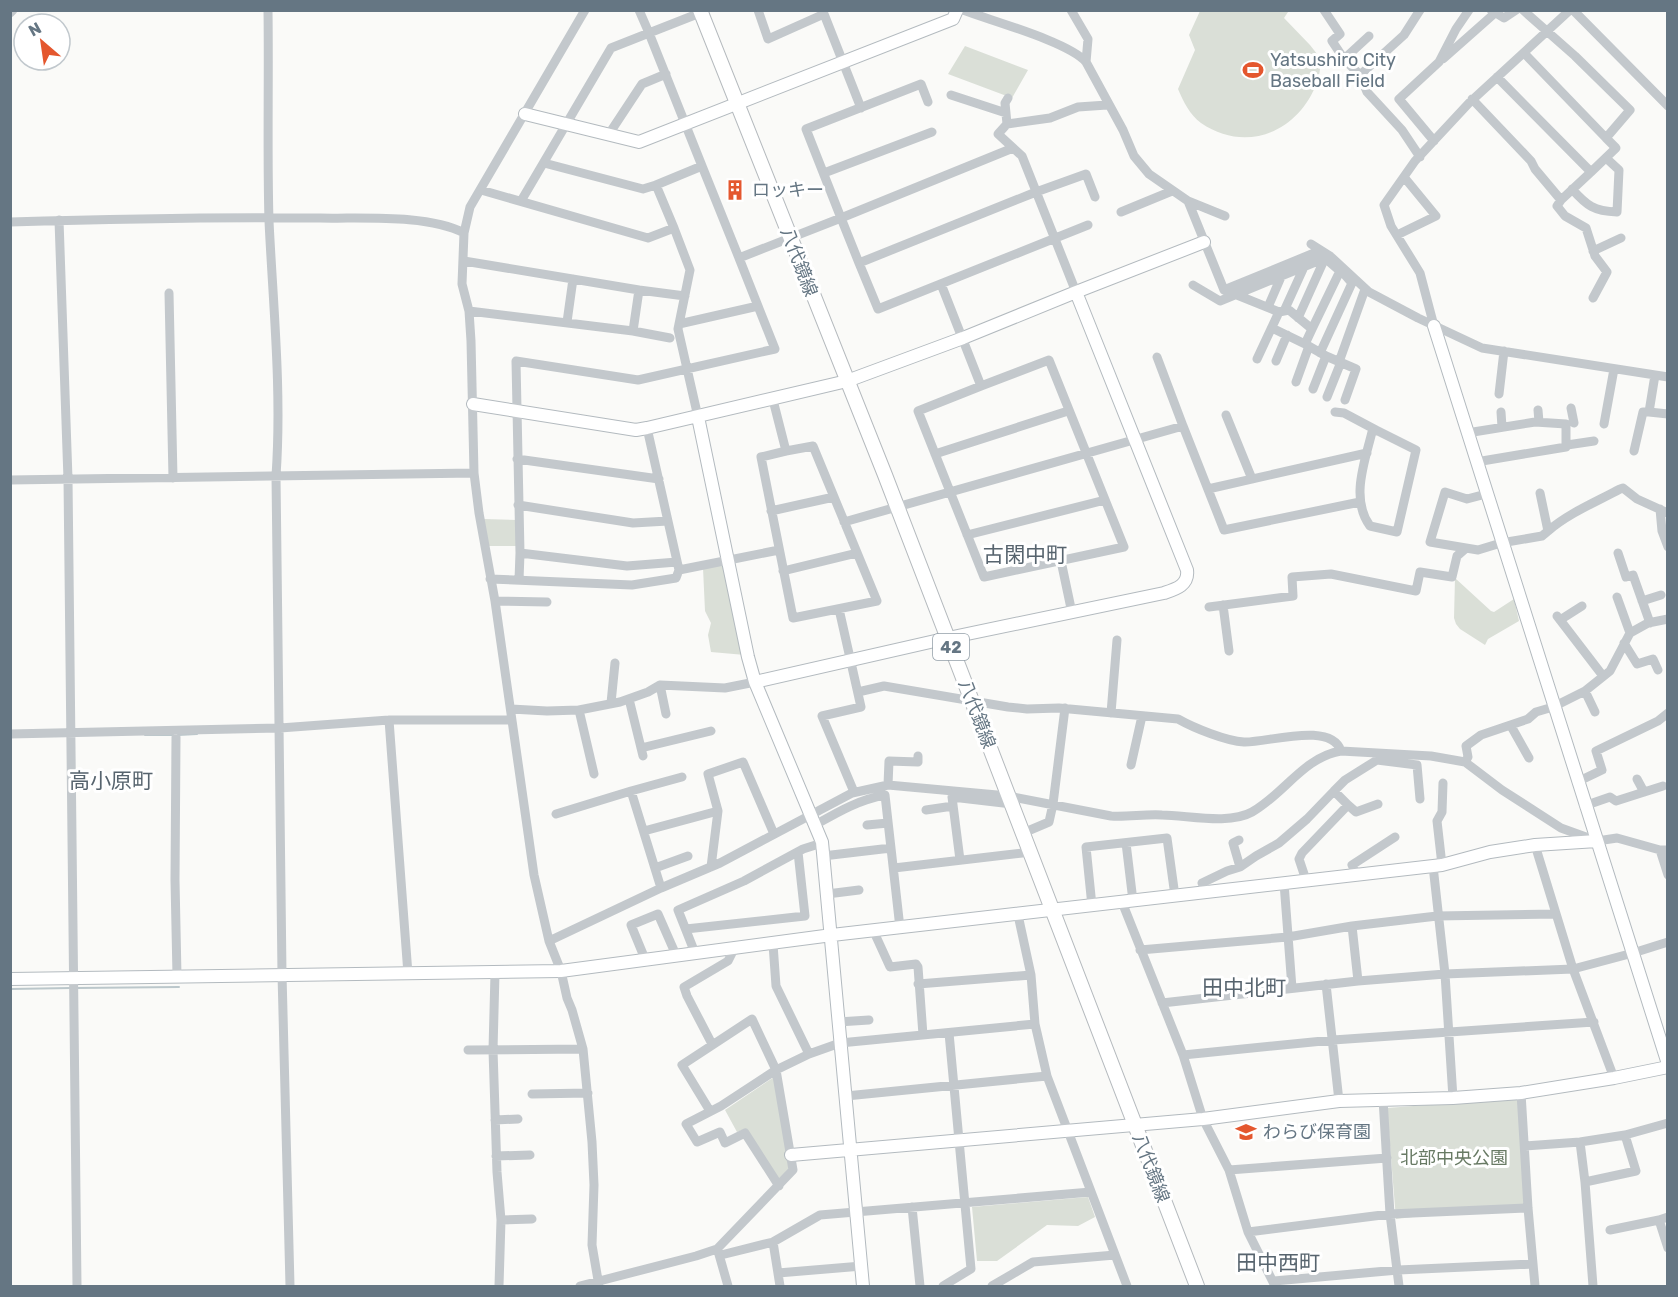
<svg xmlns="http://www.w3.org/2000/svg" width="1678" height="1297" font-family="Rubik,'Noto Sans JP',sans-serif">
  <style>
    .green { fill: #dadfd7 }
    .lines { fill: none; stroke-linecap: round; stroke-linejoin: round }
    .stream { stroke: #bbc7cb; stroke-width: 2 }
    .secondary-casing { stroke: #b3babf; stroke-width: 14 }
    .primary-casing { stroke: #b5babe; stroke-width: 16 }
    .street { stroke: #c3c8cc; stroke-width: 9 }
    .secondary { stroke: #fff; stroke-width: 12 }
    .primary { stroke: #fff; stroke-width: 14 }
    .labels { text-anchor: middle; dominant-baseline: central; stroke-width: 6; stroke-linejoin: round; paint-order: stroke }
    .shield { fill: #fff; stroke: #939fa8; stroke-width: 1.5 }
    .shield-label { font-size: 16px; font-weight: bold; fill: #657683 }
    .poi-label { font-size: 18px; fill: #657683; stroke: #fff; text-anchor: start }
    .street-label { font-size: 18px; fill: #657683; stroke: #fff }
    .park-label { font-size: 18px; fill: #687a64; stroke: #fff }
    .quarter-label { font-size: 21px; fill: #57646e; stroke: #fff }
  </style>
  <rect width="100%" height="100%" fill="#fafaf8"/>
  <path class="green" d="M1200 11 1288 12 1284 18 1310 45 1321 59C1320 67 1320 75 1317 82 1299 132 1246 154 1201 123 1190 115 1183 101 1178 89L1195 50 1189 35Z
    M965 46 1028 70 1012 98 948 74Z
    M483 519 517 520 518 546H488Z
    M722 563 745 655 711 652 708 635 711 623 705 611 703 568Z
    M1455 578 1491 611 1494 612 1514 599 1519 621 1488 639 1485 645 1460 629 1456 624 1454 618Z
    M774 1077 789 1169 778 1182 745 1129 737 1132 725 1110Z
    M1519 1098 1524 1204 1396 1219 1387 1108Z
    M1088 1197 1095 1217 1078 1226 1047 1225 997 1261H977L972 1207Z"/>
  <g class="lines">
    <path class="stream" d="M145 735H173
      M178 735 197 734
      M76 988 179 987
      M10 989 71 988"/>
    <g class="secondary-casing">
      <path id="secondary" d="M525 114 639 142 953 19 957 10
        M1076 292 1204 242
        M1434 326 1668 1064
        M473 404 636 430 647 428 847 381 963 338 1076 292 1187 570C1189 585 1176 589 1164 593L948 638 755 682
        M698 417 748 657 755 682 822 842 863 1286
        M10 979 561 971 832 935 1442 865 1490 852 1535 845 1597 841
        M791 1155 1203 1119 1339 1101 1453 1098 1521 1093 1614 1078 1668 1067"/>
    </g>
    <g class="primary-casing">
      <path id="primary" d="M700 10 885 475 1197 1286"/>
    </g>
    <path class="street" d="M268 10C269 80 267 151 269 221 273 305 282 391 276 476L282 974 290 1286
      M585 10 470 207 464 233 462 284 469 311 471 341 474 473 479 513 495 601 534 875 549 941 561 971 567 998 572 1010 583 1049 592 1142 594 1185 592 1245 599 1286
      M758 10 768 39 824 14 861 108
      M963 10C992 21 1069 42 1086 62L1123 130 1134 156 1149 174 1188 201 1225 216
      M1071 10 1088 39 1086 62
      M1324 10 1340 34 1332 41 1344 59 1360 75 1367 92 1402 130 1420 157
      M1491 10 1504 18 1516 10
      M1573 10 1668 106
      M10 13 13 10
      M1524 53 1606 138
      M1344 59 1369 36
      M1443 59 1495 13
      M1360 75 1404 35 1420 10
      M1497 77 1591 172 1616 148 1606 138 1630 110 1575 56 1523 10
      M951 95 1006 113
      M1008 98 1005 103 1007 124 998 134 1022 156 1076 292
      M1472 99 1531 161 1535 169 1561 200 1591 172
      M1007 124 1050 118 1078 107 1107 105
      M609 134 642 84 666 74
      M1434 141 1399 99 1439 62 1456 29 1469 10
      M544 163 643 189 656 185
      M702 166 739 258 841 218 806 129 921 84 928 102
      M824 173 932 132
      M1572 189C1587 206 1594 211 1617 212L1619 170 1606 158
      M481 190 648 238 674 228 656 185 702 166 649 33 705 11
      M1561 200 1557 206 1565 216 1586 228 1595 256 1607 272 1593 298
      M521 201 611 48 649 33 639 10
      M1188 201 1224 290 1319 251
      M1121 212 1172 191
      M59 220 68 479 77 1286
      M10 222C114 219 217 217 320 218 362 219 427 214 464 233
      M1088 225 878 309 859 263 1036 192 1086 174 1095 197
      M674 228 690 270 678 329 698 417
      M1397 235 1436 216 1404 177
      M1311 244 1330 256 1369 292 1418 318 1482 348 1668 377
      M1593 251 1621 238
      M464 261 639 290 633 331 469 311
      M859 263 841 218 1013 148
      M941 284 981 386 1049 360 1124 547 984 577 918 411 981 386
      M1193 285 1220 301 1330 256
      M639 290 685 296
      M169 293 173 478
      M1237 295 1279 312 1257 359
      M1268 307 1281 277
      M1284 311 1304 267
      M1298 318 1325 258 1340 271 1312 329
      M567 322 573 279
      M679 324 758 306
      M1434 326 1420 273 1391 226 1384 205 1415 161 1469 103 1570 10
      M1272 328 1305 344 1312 329 1289 310 1279 312
      M633 331 670 338
      M1305 344 1326 356 1356 369 1345 400
      M1320 353 1352 283 1345 275
      M1276 361 1287 335
      M1339 362 1364 292
      M1296 382 1309 346
      M1313 389 1326 356
      M1499 394 1504 351
      M1327 397 1341 362
      M773 400 786 451 813 446 877 601 793 618 761 457 786 451
      M1571 408 1574 423
      M1538 410 1539 422
      M1335 412 1344 413 1376 430
      M1501 412 1502 427
      M1649 412 1668 414
      M1226 415 1252 479
      M1604 424 1614 369
      M1183 426 1224 530 1360 502
      M647 428 679 570 779 550
      M1376 430 1416 450 1397 532 1370 526C1350 499 1365 461 1372 432Z
      M1467 433 1535 422 1566 424V447L1476 462
      M1567 445 1594 441
      M1634 451 1643 412H1649L1655 375
      M935 454 1068 411
      M517 459 659 479
      M10 480 474 473
      M1208 489 1367 453
      M1486 494 1467 499 1445 492 1430 542 1478 550 1501 543 1542 536 1548 531 1540 493
      M518 505 633 523 668 521
      M1660 509 1662 531 1668 547
      M771 511 834 497
      M844 522 1183 426 1157 357
      M1548 531C1569 513 1596 502 1620 489L1623 488 1637 499 1668 513
      M967 535 1105 500
      M520 553 627 566 677 562
      M1618 553 1626 577 1633 575 1650 623
      M1061 561 1072 613
      M783 571 857 553
      M490 579 632 585 676 578 679 570
      M519 580 520 553 516 361 638 380 775 349 739 258
      M1617 597 1630 633
      M495 601 547 602
      M1642 601 1661 595
      M1223 605 1229 651
      M1209 607 1293 596 1292 577 1331 574 1416 591 1420 572 1452 577 1457 556 1465 549
      M839 609 861 707 822 716 854 792
      M1557 616 1603 676
      M1560 620 1582 606
      M1624 643 1637 664 1653 659 1658 670
      M660 685 666 714
      M1585 691 1595 712
      M858 692 884 686 1008 707 1027 709 1059 708 1178 719C1194 728 1226 741 1244 742 1267 743 1331 721 1341 751
      M629 699 643 756
      M611 703 615 663
      M511 709 547 711 579 710 620 702 648 692 660 685 725 688 755 682
      M579 710 594 774
      M1111 713 1117 640
      M389 720 408 974
      M1511 726 1529 758
      M10 734 280 728 389 720H512
      M176 737 175 880 177 976
      M641 748 711 731
      M1377 760 1417 765 1420 799
      M1465 762 1468 757 1466 746 1481 735 1528 719 1536 712 1553 707 1585 691 1610 671 1630 633 1648 623 1668 619
      M1131 765 1142 716
      M1637 779 1644 792
      M1577 782 1602 770 1596 751 1658 721 1668 713
      M888 785 1008 796 1111 816C1128 817 1145 814 1162 815 1187 815 1229 825 1252 812 1284 794 1304 757 1341 751L1431 756 1465 762 1502 790 1561 828 1597 841 1617 838 1660 850H1668
      M631 791 682 777
      M1334 791 1345 780 1377 760V756
      M1584 806 1610 797 1616 801 1663 786
      M926 810 953 806
      M718 811 708 774 743 762 774 834
      M556 814 631 791 661 888
      M815 825C838 812 858 800 885 795L900 928
      M867 825 888 823
      M644 831 718 811 711 867
      M1023 833 1049 822 1053 804 1065 708
      M1239 840 1233 843 1240 867
      M1126 843 1133 901
      M1535 845 1573 969 1614 1078
      M1660 850 1668 875
      M823 856 891 848
      M960 860 952 797 1012 804
      M1442 865 1437 821 1442 812 1443 783
      M1433 866 1445 974 1453 1098
      M655 868 688 856
      M894 868 1031 852
      M1357 875 1352 865 1395 837
      M1306 880 1299 859 1302 853 1348 805 1356 812 1378 804
      M1284 883 1292 988
      M1207 892 1202 883 1227 871 1240 867 1256 856 1279 843 1307 819 1334 791 1348 805
      M827 894 859 890
      M1122 902 1183 1055 1203 1119 1229 1170 1248 1232 1275 1286
      M1092 906 1086 847 1167 838 1175 896
      M1018 915 1031 975 1035 1024 1047 1076 1127 1286
      M1352 926 1358 981
      M686 929 805 916 798 852
      M874 932 890 967 916 964 918 967 923 1035
      M549 941 661 888 720 863 852 793 888 785 889 761 918 762V756
      M773 944 776 986 809 1054
      M1140 950 1288 937 1352 926 1437 916 1556 914
      M695 953 678 910 744 881 803 849 822 843
      M645 959 631 925 658 914 676 955
      M495 973 493 1050 497 1172 501 1220 499 1286
      M918 984 1031 975
      M1326 984 1339 1101
      M1162 1003 1358 981 1445 974 1573 969 1633 953 1668 942
      M838 1022 869 1020
      M712 1044 687 996 684 987 728 961 735 947
      M468 1050 583 1049
      M1183 1055 1333 1040 1594 1022
      M1521 1093 1528 1208 1535 1286
      M532 1094 588 1093
      M846 1096 1047 1076
      M1383 1099 1390 1214 1399 1286
      M495 1120 518 1119
      M1580 1142 1585 1182 1593 1286
      M1525 1146 1580 1142 1625 1135 1668 1123
      M496 1156 530 1155
      M1229 1170 1387 1158
      M1585 1182 1636 1171 1625 1135
      M779 1186 745 1133 725 1143 720 1132 697 1142 686 1124 721 1106 776 1070 809 1054 840 1043 1035 1024
      M912 1207 920 1286
      M1668 1217 1659 1220 1668 1248
      M501 1220 532 1219
      M1610 1230 1659 1220
      M1248 1232 1390 1214 1528 1208
      M773 1242 780 1286
      M718 1251 728 1286
      M721 1255 773 1242 820 1215 1091 1192
      M778 1273 862 1266
      M1274 1281 1398 1270 1533 1264
      M580 1286 696 1256 717 1249 793 1170 776 1070 752 1019 682 1065 710 1111
      M943 1286 971 1269 949 1033
      M992 1286 1033 1262 1115 1255"/>
    <use href="#secondary" class="secondary"/>
    <use href="#primary" class="primary"/>
  </g>
  <defs>
    <g id="stadium-bare" transform="scale(1.62)"><path d="M0-5a6.5 5 0 1 0 0 10a6.5 5 0 1 0 0-10ZM-3.5-1.8h7v3.6h-7Z" fill="#e4572e" stroke="#fff" stroke-width="2.5" paint-order="stroke"/></g>
    <g id="building-bare" transform="scale(1.62)"><path d="M-4-6H4V6H1V3H-1V6H-4ZM-2.5-4.3h1.7v1.8h-1.7ZM.8-4.3h1.7v1.8H.8ZM-2.5-1h1.7V.8h-1.7ZM.8-1h1.7V.8H.8Z" fill="#e4572e" stroke="#fff" stroke-width="2.5" paint-order="stroke"/></g>
    <g id="school-bare" transform="scale(1.62)"><path d="M0-5L7-2L0 1L-7-2ZM-4 1L0 2.5L4 1V4Q0 6-4 4Z" fill="#e4572e" stroke="#fff" stroke-width="2.5" paint-order="stroke"/></g>
  </defs>
  <g fill-rule="evenodd">
    <use href="#stadium-bare" x="1253" y="70"/>
    <use href="#building-bare" x="735" y="190"/>
    <use href="#school-bare" x="1246" y="1132"/>
  </g>
  <g class="labels">
    <rect class="shield" x="933" y="634" width="36" height="26" rx="4.5"/>
    <g class="shield-label">
      <text x="951" y="647">42</text>
    </g>
    <g class="poi-label">
      <text x="1270" y="60">Yatsushiro City<tspan x="1270" dy="21">Baseball Field</tspan></text>
      <text x="752" y="190">ロッキー</text>
      <text x="1263" y="1132">わらび保育園</text>
    </g>
    <g class="street-label">
      <text transform="translate(799 262) rotate(69)">八代鏡線</text>
      <text transform="translate(977 714) rotate(69)">八代鏡線</text>
      <text transform="translate(1151 1168) rotate(69)">八代鏡線</text>
    </g>
    <g class="park-label">
      <text x="1454" y="1158">北部中央公園</text>
    </g>
    <g class="quarter-label">
      <text x="1025" y="554">古閑中町</text>
      <text x="111" y="780">高小原町</text>
      <text x="1244" y="987">田中北町</text>
      <text x="1278" y="1262">田中西町</text>
    </g>
  </g>
  <rect width="1678" height="1297" fill="none" stroke="#657683" stroke-width="24"/>
  <g transform="translate(42 42) rotate(331)"><circle r="28" fill="#ffffff" stroke="#c1c8cd" stroke-width="1.5"/>
  <path d="M0-4.5L10 22L0 15L-10 22Z" fill="#e4572e"/>
  <text y="-9" font-size="16" font-weight="bold" text-anchor="middle" fill="#657683">N</text>
  </g>
</svg>
